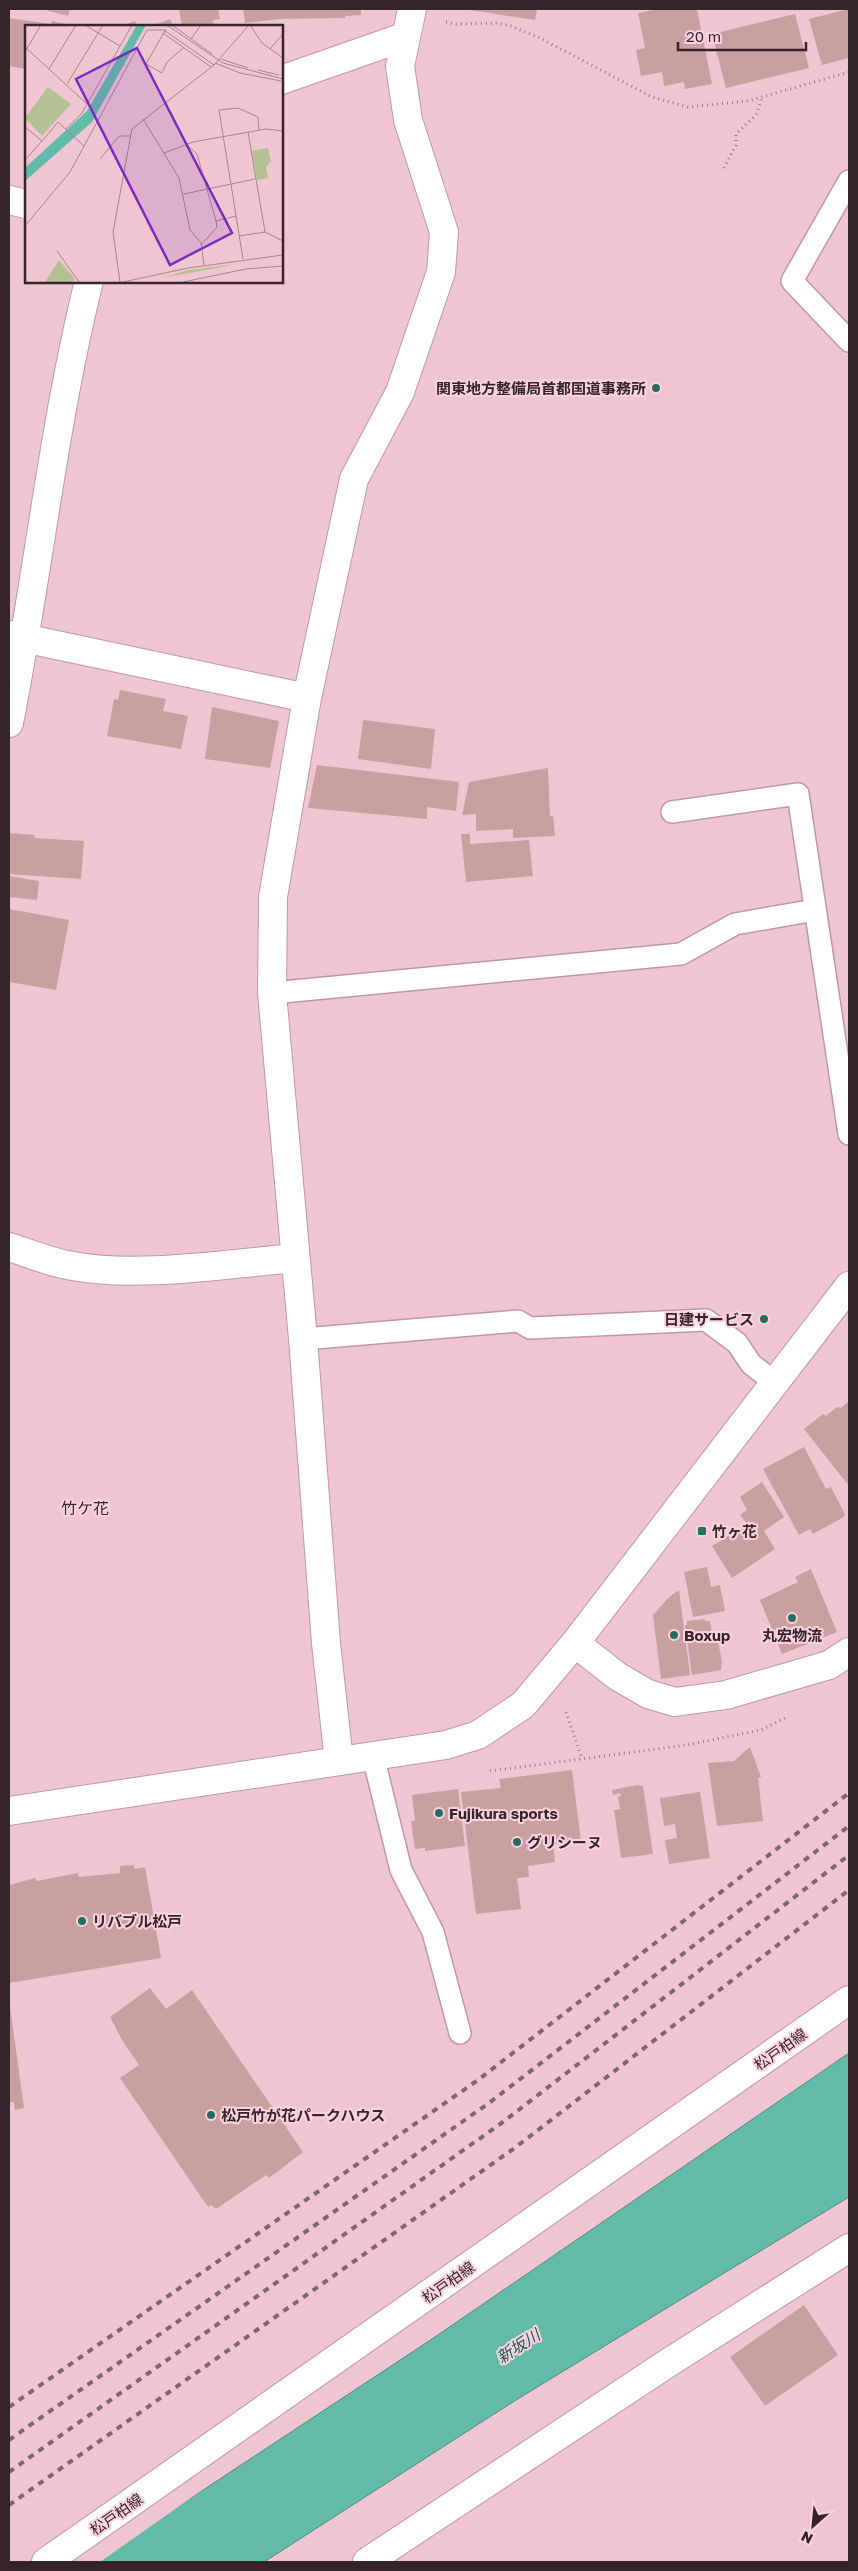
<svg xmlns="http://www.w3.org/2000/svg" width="858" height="2571" font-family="'Golos Text','Noto Sans JP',sans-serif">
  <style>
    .water { fill: #62baa8; stroke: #548d82 }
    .pier { fill: #f0c5d2 }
    .building { fill: #ca9f9f }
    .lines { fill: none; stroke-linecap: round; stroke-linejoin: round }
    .lane-casing { stroke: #bf97a3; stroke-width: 24 }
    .street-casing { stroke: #bf97a3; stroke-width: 30 }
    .secondary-casing { stroke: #bf97a3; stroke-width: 30 }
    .path { stroke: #997b84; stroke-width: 3; stroke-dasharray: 1 4; stroke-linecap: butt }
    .lane { stroke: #fff; stroke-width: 21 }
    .street { stroke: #fff; stroke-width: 28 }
    .secondary { stroke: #fff; stroke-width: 28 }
    .rail { stroke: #80666e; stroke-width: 4; stroke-dasharray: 6 6; stroke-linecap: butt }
    .poi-dot { fill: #276c60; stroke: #fdd2df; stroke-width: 2 }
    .labels { text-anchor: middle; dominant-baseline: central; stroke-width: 4; stroke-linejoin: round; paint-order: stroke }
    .poi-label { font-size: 15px; font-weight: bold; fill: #35252a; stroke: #fdd2df; text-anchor: start }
    .street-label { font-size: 15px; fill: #35252a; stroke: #fdd2df }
    .neighbourhood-label { font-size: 16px; fill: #35252a; stroke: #fdd2df }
    .water-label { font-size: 16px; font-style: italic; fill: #155e52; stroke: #fdd2df }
    .inset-road { fill: none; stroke: #a5858f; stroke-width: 1 }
    .view { fill: #7b2cbf; fill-opacity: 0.15; stroke: #7b2cbf; stroke-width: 2.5 }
    .inset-edge { fill: none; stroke: #35252a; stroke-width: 2.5 }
  </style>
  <rect width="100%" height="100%" fill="#f0c5d2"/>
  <path class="water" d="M849 2053V2197L516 2400 264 2562H94L432 2339Z"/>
  <path class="pier" d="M242 2462 100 2562H91L92 2560Z"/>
  <path class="building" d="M42 9H70L68 16Z
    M179 9H218L220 19 213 20 214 26H182Z
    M243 9H361V15L345 16V18L278 19 245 23Z
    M463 9H537L535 20Z
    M658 9H697L712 84 685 89 684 82 664 86 662 72 641 76 636 50 645 48 638 13Z
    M849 9V58L822 65 809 19Z
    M795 14 809 68 726 88 712 34Z
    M9 18 51 24 52 21 75 26H26V69L9 66Z
    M170 19 173 26H152Z
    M135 21 137 26H122Z
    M120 690 166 699 163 711 188 716 181 749 107 736 114 699 118 700Z
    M212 707 279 721 270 768 205 759Z
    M363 720 435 729 431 769 358 759Z
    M317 765 459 782 456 811 427 807V819L308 808Z
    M548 768 550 816H553L555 836 513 838V829L476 831V814L462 815 469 782Z
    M10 833 35 835 34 838 84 841 81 879 9 874Z
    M461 834H470V844L529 840 533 876 466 882Z
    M9 876 39 881 37 900 9 897Z
    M9 909 69 920 56 990 9 982Z
    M849 1401V1486L804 1429 823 1414 826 1416 837 1407 841 1408Z
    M804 1447 826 1489 831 1487 845 1514 844 1517 813 1534 810 1529 799 1535 763 1469Z
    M762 1482 784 1517 764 1531 775 1549 732 1578 712 1546 747 1524 740 1515 747 1510 740 1497Z
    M707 1567 711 1587 720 1585 725 1611 693 1617 684 1572Z
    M811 1569 837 1632 782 1654 760 1600 798 1582 795 1577Z
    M679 1590 690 1675 661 1679 653 1615 669 1597Z
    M705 1619V1621H710L712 1637 717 1636 722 1662 721 1670 692 1675 685 1625H687V1621Z
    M750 1747 761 1777 758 1778 763 1821 717 1826 708 1763 734 1761Z
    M572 1770 581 1841 553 1844 555 1862 528 1866 529 1877 517 1878 521 1909 476 1914 461 1792 501 1788 499 1779Z
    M637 1785 643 1786 653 1854 621 1858 614 1810 620 1809 618 1797 621 1796 620 1793 613 1795 612 1790Z
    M458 1789 465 1846 425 1851V1848L415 1849 411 1821H415L412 1795Z
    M700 1792 710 1858 669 1864 665 1840 677 1838 675 1824 664 1826 660 1798Z
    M134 1865V1869L145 1867 161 1958 9 1983V1885L35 1878 37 1881 78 1873 79 1877 120 1873V1866Z
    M150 1988 166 2009 192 1990 303 2152 269 2178 266 2175 216 2209 211 2205 208 2207 120 2078 139 2065 122 2040 110 2017Z
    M9 1999 24 2108 15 2110 14 2102H9Z
    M804 2305 838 2355 765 2406 730 2357Z"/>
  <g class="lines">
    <g class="lane-casing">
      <path id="lane" d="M849 181 792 281 849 341
        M672 812 798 794 849 1134
        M272 993 681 954 735 924 815 910
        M303 1339 518 1321 530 1328 706 1320 737 1343 751 1364 774 1382
        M373 1756 401 1870 433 1932 460 2033"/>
    </g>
    <g class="street-casing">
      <path id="street" d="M281 80 404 37
        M9 200 26 204
        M9 635 307 698
        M9 723C38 576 53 426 89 281
        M9 1247C28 1253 47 1261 67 1265 135 1279 225 1264 295 1258
        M575 1643 617 1676 648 1694 675 1702 726 1695 829 1665 849 1652
        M339 1761 326 1643 303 1339 272 993 273 897 307 698 354 479 400 392 441 272 444 232 408 120 400 66 412 9
        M367 2562 668 2363 849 2248"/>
    </g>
    <g class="secondary-casing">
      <path id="secondary" d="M9 1811 446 1745 478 1735 523 1705 575 1643 849 1286
        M46 2562 849 2000"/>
    </g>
    <path class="path" d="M446 22 456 24 497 23 511 26 540 38 652 97 688 107 748 101 849 72
      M724 168 736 145V134L756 115 762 97
      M566 1712 582 1759
      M490 1771 687 1745 761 1730 785 1718"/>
    <use href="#lane" class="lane"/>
    <use href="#street" class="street"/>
    <use href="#secondary" class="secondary"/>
    <path class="rail" d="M9 2407 478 2080 849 1793
      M9 2440 489 2103 849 1826
      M9 2472 503 2122 849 1855
      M9 2505 516 2147 849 1890"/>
  </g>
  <g class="poi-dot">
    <circle cx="656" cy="388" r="5"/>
    <circle cx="764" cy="1319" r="5"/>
    <rect x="697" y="1526" width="10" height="10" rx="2.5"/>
    <circle cx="792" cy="1618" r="5"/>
    <circle cx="674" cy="1635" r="5"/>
    <circle cx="439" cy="1813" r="5"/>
    <circle cx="517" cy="1842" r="5"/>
    <circle cx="82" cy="1921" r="5"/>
    <circle cx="211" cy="2115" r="5"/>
  </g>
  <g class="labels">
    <g class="poi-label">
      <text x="646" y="388" text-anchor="end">関東地方整備局首都国道事務所</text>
      <text x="754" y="1319" text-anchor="end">日建サービス</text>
      <text x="712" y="1531">竹ヶ花</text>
      <text x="684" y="1635">Boxup</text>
      <text x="792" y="1635" text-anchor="middle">丸宏物流</text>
      <text x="449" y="1813">Fujikura sports</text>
      <text x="527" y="1842">グリシーヌ</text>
      <text x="92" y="1921">リバブル松戸</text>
      <text x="221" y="2115">松戸竹が花パークハウス</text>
    </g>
    <g class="street-label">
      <text transform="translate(780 2049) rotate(-35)">松戸柏線</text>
      <text transform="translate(448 2282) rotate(-35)">松戸柏線</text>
      <text transform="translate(116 2514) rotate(-35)">松戸柏線</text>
    </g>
    <g class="neighbourhood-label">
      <text x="85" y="1508">竹ケ花</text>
    </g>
    <g class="water-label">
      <text transform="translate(518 2346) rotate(-33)">新坂川</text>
    </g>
  </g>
  <g transform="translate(25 25)">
    <rect width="258" height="258" fill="#f0c5d2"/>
    <path d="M23 62 46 79 17 111 0 93ZM243 123 246 136 241 142 243 153 232 155 227 126ZM34 235 50 254 48 257H20ZM211 239 187 244 137 253 163 245Z" fill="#b5c095"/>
    <path d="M112 0H121L67 97 0 156V143L62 86Z" fill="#62baa8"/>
    <path class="inset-road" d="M60 0 95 21M142 0 198 38 258 54M147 0 187 29M225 0 237 18 258 33M141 4 121 39 137 48 142 37 158 23M138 8 186 42M166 14 176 0M0 22 62 79M245 24 258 9M1 25 16 0M196 34 223 43M190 38 215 48 256 56M24 44 51 0M233 45 254 50M42 59 78 0M118 94 154 153 165 205 176 218 179 240M0 102 17 116 33 97 59 121M41 104 57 88 107 0M223 107 240 207M160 118 172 129 191 196 192 202 176 220M139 128 168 117 241 104 258 106M75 134 94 111H105M0 135 17 116M159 169 230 154M191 196 211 191M0 201 45 147 122 5H139L189 40 224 0M214 211 240 207 258 216M32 226 54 257M218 234 194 85 213 83 233 92 234 105M95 257 88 207 107 104 189 40M98 257 163 243 258 230M158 257 221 244 258 241"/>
    <path class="view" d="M112 23 207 208 145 240 51 54Z"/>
    <rect width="258" height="258" class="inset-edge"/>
  </g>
  <rect width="858" height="2571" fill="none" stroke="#35252a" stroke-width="20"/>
  <g transform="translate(813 2526) rotate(207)" stroke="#fdd2df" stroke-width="4" paint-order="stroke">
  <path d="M0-4L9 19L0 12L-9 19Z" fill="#35252a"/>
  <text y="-8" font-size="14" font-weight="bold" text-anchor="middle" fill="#35252a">N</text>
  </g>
  <path d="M678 42v8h128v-8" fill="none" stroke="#35252a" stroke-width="2.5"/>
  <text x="686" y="42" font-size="15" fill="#35252a" stroke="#fdd2df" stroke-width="4" paint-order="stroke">20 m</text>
</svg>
